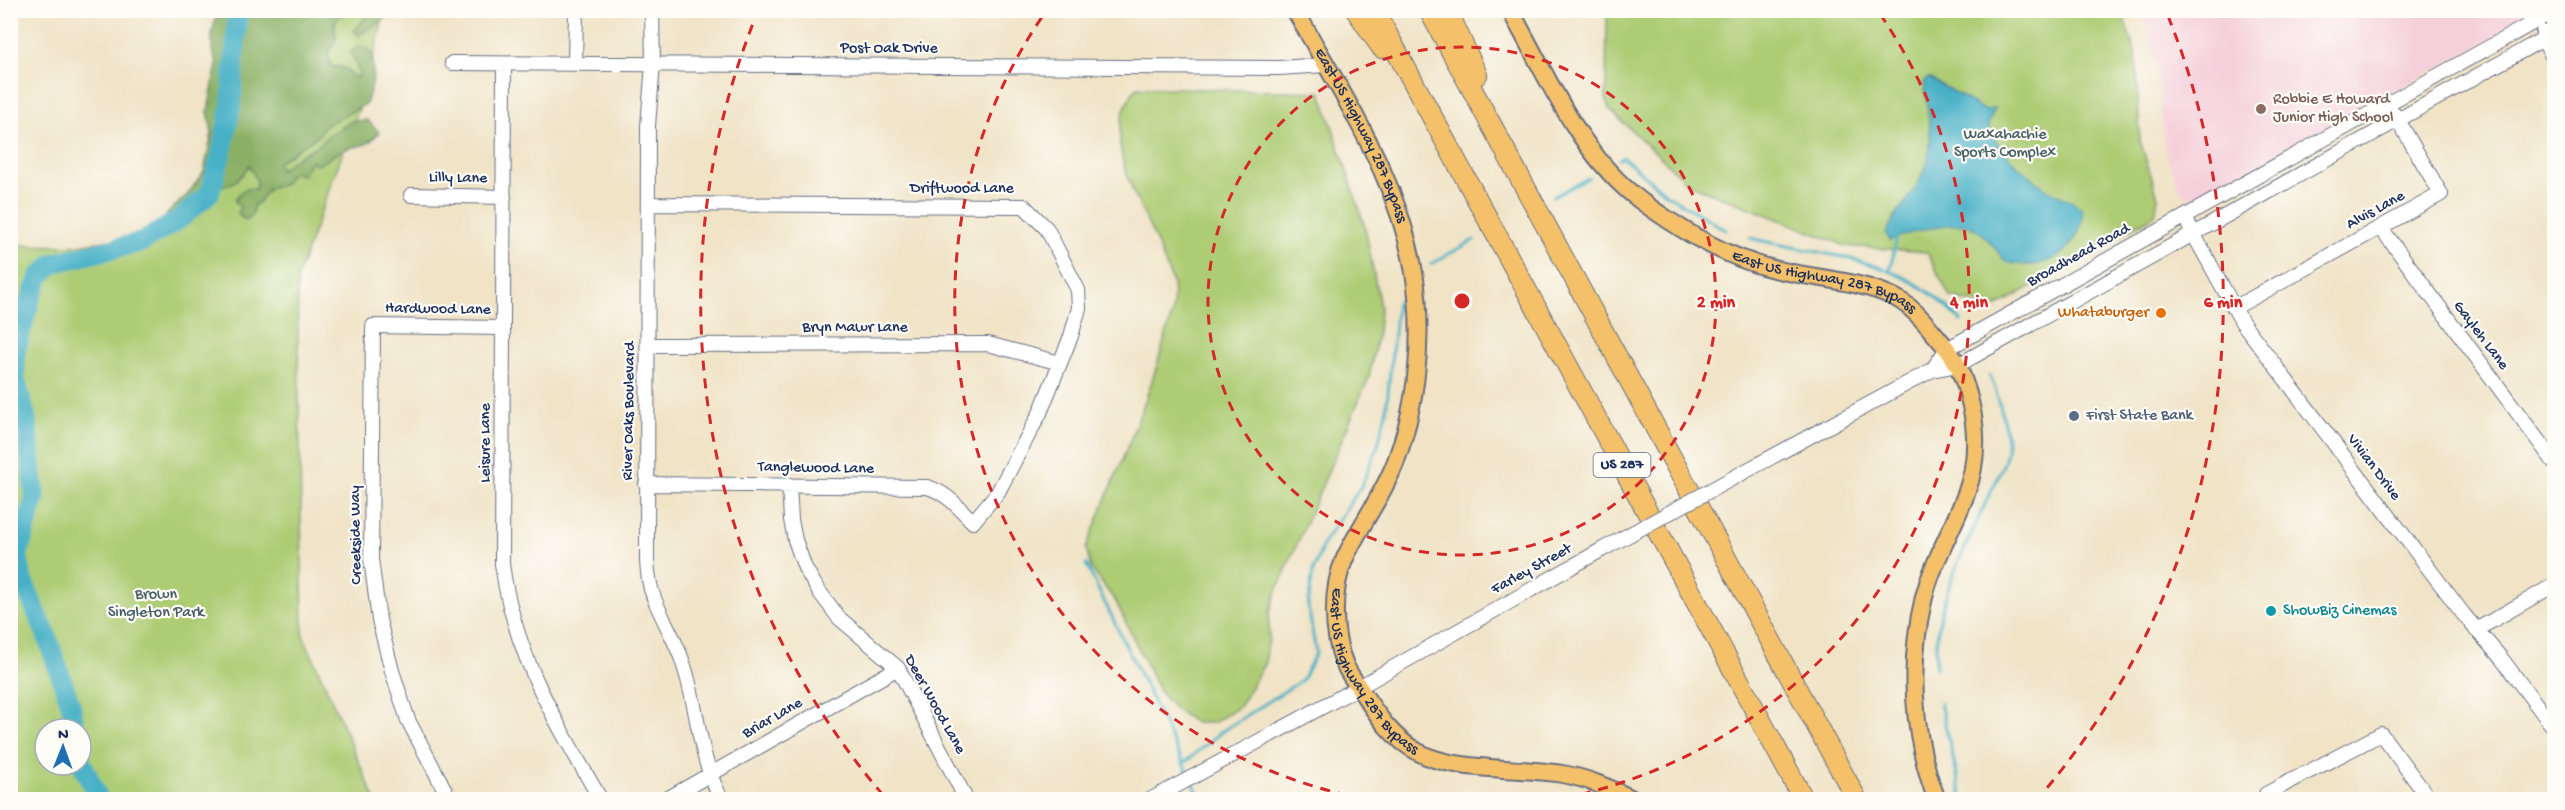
<svg xmlns="http://www.w3.org/2000/svg" width="2565" height="810" font-family="'Gochi Hand',sans-serif">
  <style>
    .built { fill: #f5cfda }
    .green { fill: #adcc73; stroke: #647e68; stroke-width: 1.5; fill-rule: evenodd }
    .forest { fill: #8ab065; stroke: #527062; stroke-width: 1.5 }
    .water { fill: #47b0c6; stroke: #317092; stroke-width: 1.5 }
    .lines { fill: none; stroke-linecap: round; stroke-linejoin: round }
    .stream { stroke: #47b0c6; stroke-width: 3 }
    .river { stroke: #47b0c6; stroke-width: 20 }
    .minor-casing { stroke: #666e82; stroke-width: 16 }
    .major-casing { stroke: #666e82; stroke-width: 20 }
    .highway-casing { stroke: #666e82; stroke-width: 22 }
    .minor { stroke: #fff; stroke-width: 14 }
    .major { stroke: #f4c16a; stroke-width: 16 }
    .highway { stroke: #f4c16a; stroke-width: 20 }
    .minor-bridge-casing { stroke: #666e82; stroke-width: 16; stroke-linecap: butt }
    .minor-bridge { stroke: #fff; stroke-width: 14 }
    .ring { fill: none; stroke: #d62828; stroke-width: 3; stroke-dasharray: 10 8 }
    .education-dot { fill: #8d6e63; stroke: #fdfcf7; stroke-width: 2 }
    .food-dot { fill: #e8710a; stroke: #fdfcf7; stroke-width: 2 }
    .service-dot { fill: #5c6f8a; stroke: #fdfcf7; stroke-width: 2 }
    .culture-dot { fill: #0f9aa8; stroke: #fdfcf7; stroke-width: 2 }
    .labels { text-anchor: middle; dominant-baseline: central; stroke-width: 4.5; stroke-linejoin: round; paint-order: stroke }
    .shield { fill: #fdfcf7; stroke: #5f6c8c; stroke-width: 1.5 }
    .shield-label { font-size: 15px; font-weight: bold; fill: #1b2f5e }
    .street-label { font-size: 16px; fill: #1b2f5e; stroke: #fdfcf7 }
    .education-label { font-size: 16px; fill: #785e54; stroke: #fdfcf7; text-anchor: start }
    .park-label { font-size: 16px; fill: #475e64; stroke: #fdfcf7 }
    .food-label { font-size: 16px; fill: #c56008; stroke: #fdfcf7; text-anchor: end }
    .service-label { font-size: 16px; fill: #4e5e75; stroke: #fdfcf7; text-anchor: start }
    .culture-label { font-size: 16px; fill: #0d838f; stroke: #fdfcf7; text-anchor: start }
    .centre { fill: #d62828; stroke: #fdfcf7; stroke-width: 3 }
    .ring-label { font-size: 18px; text-anchor: middle; font-weight: bold; fill: #d62828; stroke: #fdfcf7; stroke-width: 4.5; stroke-linejoin: round; paint-order: stroke }
  </style>
  <rect width="100%" height="100%" fill="#fdfcf7"/>
  <filter id="ink" filterUnits="userSpaceOnUse"><feTurbulence type="fractalNoise" baseFrequency=".0167" numOctaves="2"/><feDisplacementMap in="SourceGraphic" scale="12" xChannelSelector="R" yChannelSelector="G"/><feConvolveMatrix kernelMatrix="1 2 1 2 8 2 1 2 1" color-interpolation-filters="sRGB"/></filter>
  <filter id="wash" filterUnits="userSpaceOnUse"><feTurbulence type="fractalNoise" baseFrequency=".008" numOctaves="4" result="noise"/><feDisplacementMap in="SourceGraphic" scale="24" xChannelSelector="R" yChannelSelector="G"/><feGaussianBlur stdDeviation="1.35" result="paint"/><feColorMatrix in="noise" values="0 0 0 0 0 0 0 0 0 0 0 0 0 0 0 0 0 1.4 0 .05"/><feComposite in="paint" operator="in"/></filter>
  <g filter="url(#wash)">
    <rect width="100%" height="100%" fill="#f0e3c6"/>
    <path class="built" d="M2137 11H2541L2203 197 2190 200 2180 189 2169 163 2163 136 2156 65 2146 24Z"/>
    <path class="green" d="M256 11H385L365 92 297 277 303 635 375 799 12 800 11 245 71 246 178 230 217 192 236 111ZM45 729H81V765H45Z
      M1607 11H2117L2124 19 2136 55 2140 141 2158 197 2155 215 1994 308 1950 297 1927 252 1846 246 1689 184 1609 109 1606 100Z
      M1137 87 1321 92 1365 227 1380 307 1378 332 1369 377 1278 588 1269 614V639L1265 663 1239 707 1213 723H1195L1175 709 1159 691 1116 602 1091 568 1086 548C1112 482 1143 417 1162 348 1168 328 1176 308 1173 286 1172 278 1167 269 1164 261 1145 206 1093 143 1137 87Z"/>
    <path class="forest" d="M218 11H341L343 14C333 21 333 26 337 37L328 54 331 66 345 68 355 78 359 76 357 65 350 52 360 46 370 50C376 70 373 84 366 104L324 126 319 135 278 162 280 170 297 157 320 144 329 135 352 121 367 120 379 132C367 147 365 144 349 148 338 151 327 160 318 165L311 161 303 175 292 172 283 185 269 188 258 203 254 205 252 215 246 220 238 215 240 207 235 201C241 190 244 187 256 189L257 181 249 165C241 179 232 186 215 187 203 203 188 219 170 228L164 222 167 214 187 195 204 172 212 133 208 111 217 64 212 50V32Z
      M367 11H391L385 19 359 35 354 31 366 17Z"/>
    <path class="water" d="M1929 78 1986 111 1995 108 1988 124C1995 148 2022 171 2042 186 2049 192 2079 203 2081 208 2087 224 2073 244 2062 253 2043 267 2028 267 2006 262 1996 250 1990 239 1977 230 1959 216 1910 233 1890 240L1886 234C1896 210 1911 199 1921 178 1938 146 1927 115 1924 81Z"/>
    <g class="lines">
      <path class="stream" d="M1619 159 1623 157 1666 194 1726 230
        M1553 197 1588 178
        M1750 238C1830 258 1902 255 1961 321
        M1431 264 1474 240
        M1890 270 1897 236
        M1086 564 1189 775
        M1936 668C1932 609 1962 554 1986 502 1993 486 2004 469 2007 451 2009 435 1997 389 1989 375
        M1940 703 1963 800
        M1183 764 1221 732 1302 680 1316 653 1308 606 1313 571 1324 542 1362 485 1377 448 1386 412 1397 303 1401 299
        M1192 781 1197 791 1209 800"/>
      <path class="river" d="M75 729 71 706 46 634 22 579 18 555 35 498 26 416 15 378 16 349 30 300 40 276 54 263 142 242 180 219 210 193 222 151 231 105 237 21
        M81 761 99 800"/>
    </g>
  </g>
  <g filter="url(#ink)">
    <g class="lines">
      <g class="minor-casing">
        <path id="minor" d="M652 10 653 64 648 126 647 561C648 574 649 586 654 598 663 621 677 642 684 666 699 711 698 758 722 800
          M2543 32V40L2554 59
          M452 63 1279 68 1325 65
          M504 64 502 564C514 655 556 722 601 800
          M575 64 576 10
          M411 195 504 197
          M2189 226 2242 322 2464 615 2501 658 2554 728
          M2381 228 2554 462
          M2234 308 2441 194 2394 113
          M648 345 988 344 1060 363
          M1932 370 1947 349 2554 11
          M1744 472 1932 370 1958 365 2554 33
          M646 484 927 487C946 492 959 508 973 522L998 492 1040 413 1071 336 1079 308 1078 290 1047 229 1024 206 648 204
          M789 485 791 520 795 540 805 568 818 590 839 618 898 668 964 795 956 800
          M2476 630 2554 585
          M2266 794 2381 734 2430 800
          M450 800 408 720 392 671 379 620 371 559 373 326 503 328
          M665 800 898 668
          M1150 800 1359 687 1603 549"/>
      </g>
      <g class="major-casing">
        <g id="major">
          <path id="s1" d="M1295 10C1345 100 1408 192 1417 296 1422 351 1415 409 1396 461 1383 496 1360 525 1345 558 1331 588 1332 635 1345 665 1349 675 1357 683 1362 692 1378 716 1392 738 1418 752 1453 772 1521 767 1562 774 1588 778 1611 789 1635 800"/>
          <path id="s2" d="M1510 10C1547 75 1579 155 1641 201 1677 227 1713 250 1756 264 1800 279 1852 277 1894 297 1910 305 1922 319 1933 332 1942 343 1953 354 1958 366 1976 408 1982 451 1966 494 1953 529 1933 561 1924 597 1908 662 1912 737 1937 800"/>
        </g>
      </g>
      <g class="highway-casing">
        <path id="highway" d="M1356 10 1382 48
          M1374 10 1804 800
          M1429 10 1857 800
          M1447 10 1477 75"/>
      </g>
      <use href="#minor" class="minor"/>
      <use href="#major" class="major"/>
      <use href="#highway" class="highway"/>
      <g class="minor-bridge-casing">
        <path id="minor-bridge" d="M1603 549 1744 472"/>
      </g>
      <use href="#minor-bridge" class="minor-bridge"/>
    </g>
  </g>
  <g class="ring">
    <circle cx="1462" cy="301" r="254"/>
    <path d="M1365 799A507 507 0 0 1 1044 14M1880 14A507 507 0 0 1 1559 799"/>
    <path d="M883 795A761 761 0 0 1 756 16M2168 16A761 761 0 0 1 2041 795"/>
  </g>
  <circle class="education-dot" cx="2261" cy="109" r="6"/>
  <circle class="food-dot" cx="2161" cy="313" r="6"/>
  <circle class="service-dot" cx="2074" cy="416" r="6"/>
  <circle class="culture-dot" cx="2271" cy="611" r="6"/>
  <g class="labels">
    <rect class="shield" x="1593.5" y="453" width="57" height="24" rx="4.5"/>
    <g class="shield-label">
      <text x="1622" y="465">US 287</text>
    </g>
    <g class="street-label">
      <text x="889" y="49">Post Oak Drive</text>
      <text stroke="none"><textPath href="#s1" startOffset="142">East US Highway 287 Bypass</textPath></text>
      <text transform="translate(458 179) rotate(1)">Lilly Lane</text>
      <text x="962" y="189">Driftwood Lane</text>
      <text transform="translate(2376 211) rotate(-29)">Alvis Lane</text>
      <text transform="translate(2079 256) rotate(-29)">Broadhead Road</text>
      <text stroke="none"><textPath href="#s2" startOffset="436">East US Highway 287 Bypass</textPath></text>
      <text transform="translate(438 310) rotate(1)">Hardwood Lane</text>
      <text x="855" y="328">Bryn Mawr Lane</text>
      <text transform="translate(2480 336) rotate(53)">Gayleh Lane</text>
      <text transform="translate(630 411) rotate(-89)">River Oaks Boulevard</text>
      <text transform="translate(486 443) rotate(-90)">Leisure Lane</text>
      <text transform="translate(2373 468) rotate(53)">Vivian Drive</text>
      <text transform="translate(816 469) rotate(1)">Tanglewood Lane</text>
      <text transform="translate(357 535) rotate(-91)">Creekside Way</text>
      <text transform="translate(1532 570) rotate(-29)">Farley Street</text>
      <text stroke="none"><textPath href="#s1" startOffset="718">East US Highway 287 Bypass</textPath></text>
      <text transform="translate(934 705) rotate(61)">Deer Wood Lane</text>
      <text transform="translate(773 719) rotate(-30)">Briar Lane</text>
    </g>
    <g class="education-label">
      <text x="2273" y="100">Robbie E Howard<tspan x="2273" dy="18">Junior High School</tspan></text>
    </g>
    <g class="park-label">
      <text x="2005" y="135">Waxahachie<tspan x="2005" dy="18">Sports Complex</tspan></text>
      <text x="156" y="595">Brown<tspan x="156" dy="18">Singleton Park</tspan></text>
    </g>
    <g class="food-label">
      <text x="2149" y="313">Whataburger</text>
    </g>
    <g class="service-label">
      <text x="2086" y="416">First State Bank</text>
    </g>
    <g class="culture-label">
      <text x="2283" y="611">ShowBiz Cinemas</text>
    </g>
  </g>
  <circle cx="1462" cy="301" r="9" class="centre"/>
  <g class="ring-label">
    <text x="1716" y="307">2 min</text>
    <text x="1969" y="307">4 min</text>
    <text x="2223" y="307">6 min</text>
  </g>
  <rect width="2565" height="810" fill="none" stroke="#fdfcf7" stroke-width="36"/>
  <g transform="translate(63 747) rotate(1)"><circle r="28" fill="#fdfcf7" stroke="#a3aaba" stroke-width="1.5"/>
  <path d="M0-4.5L10 22L0 15L-10 22Z" fill="#1f6fb2"/>
  <text y="-9" font-size="16" font-weight="bold" text-anchor="middle" fill="#1b2f5e">N</text>
  </g>
</svg>
